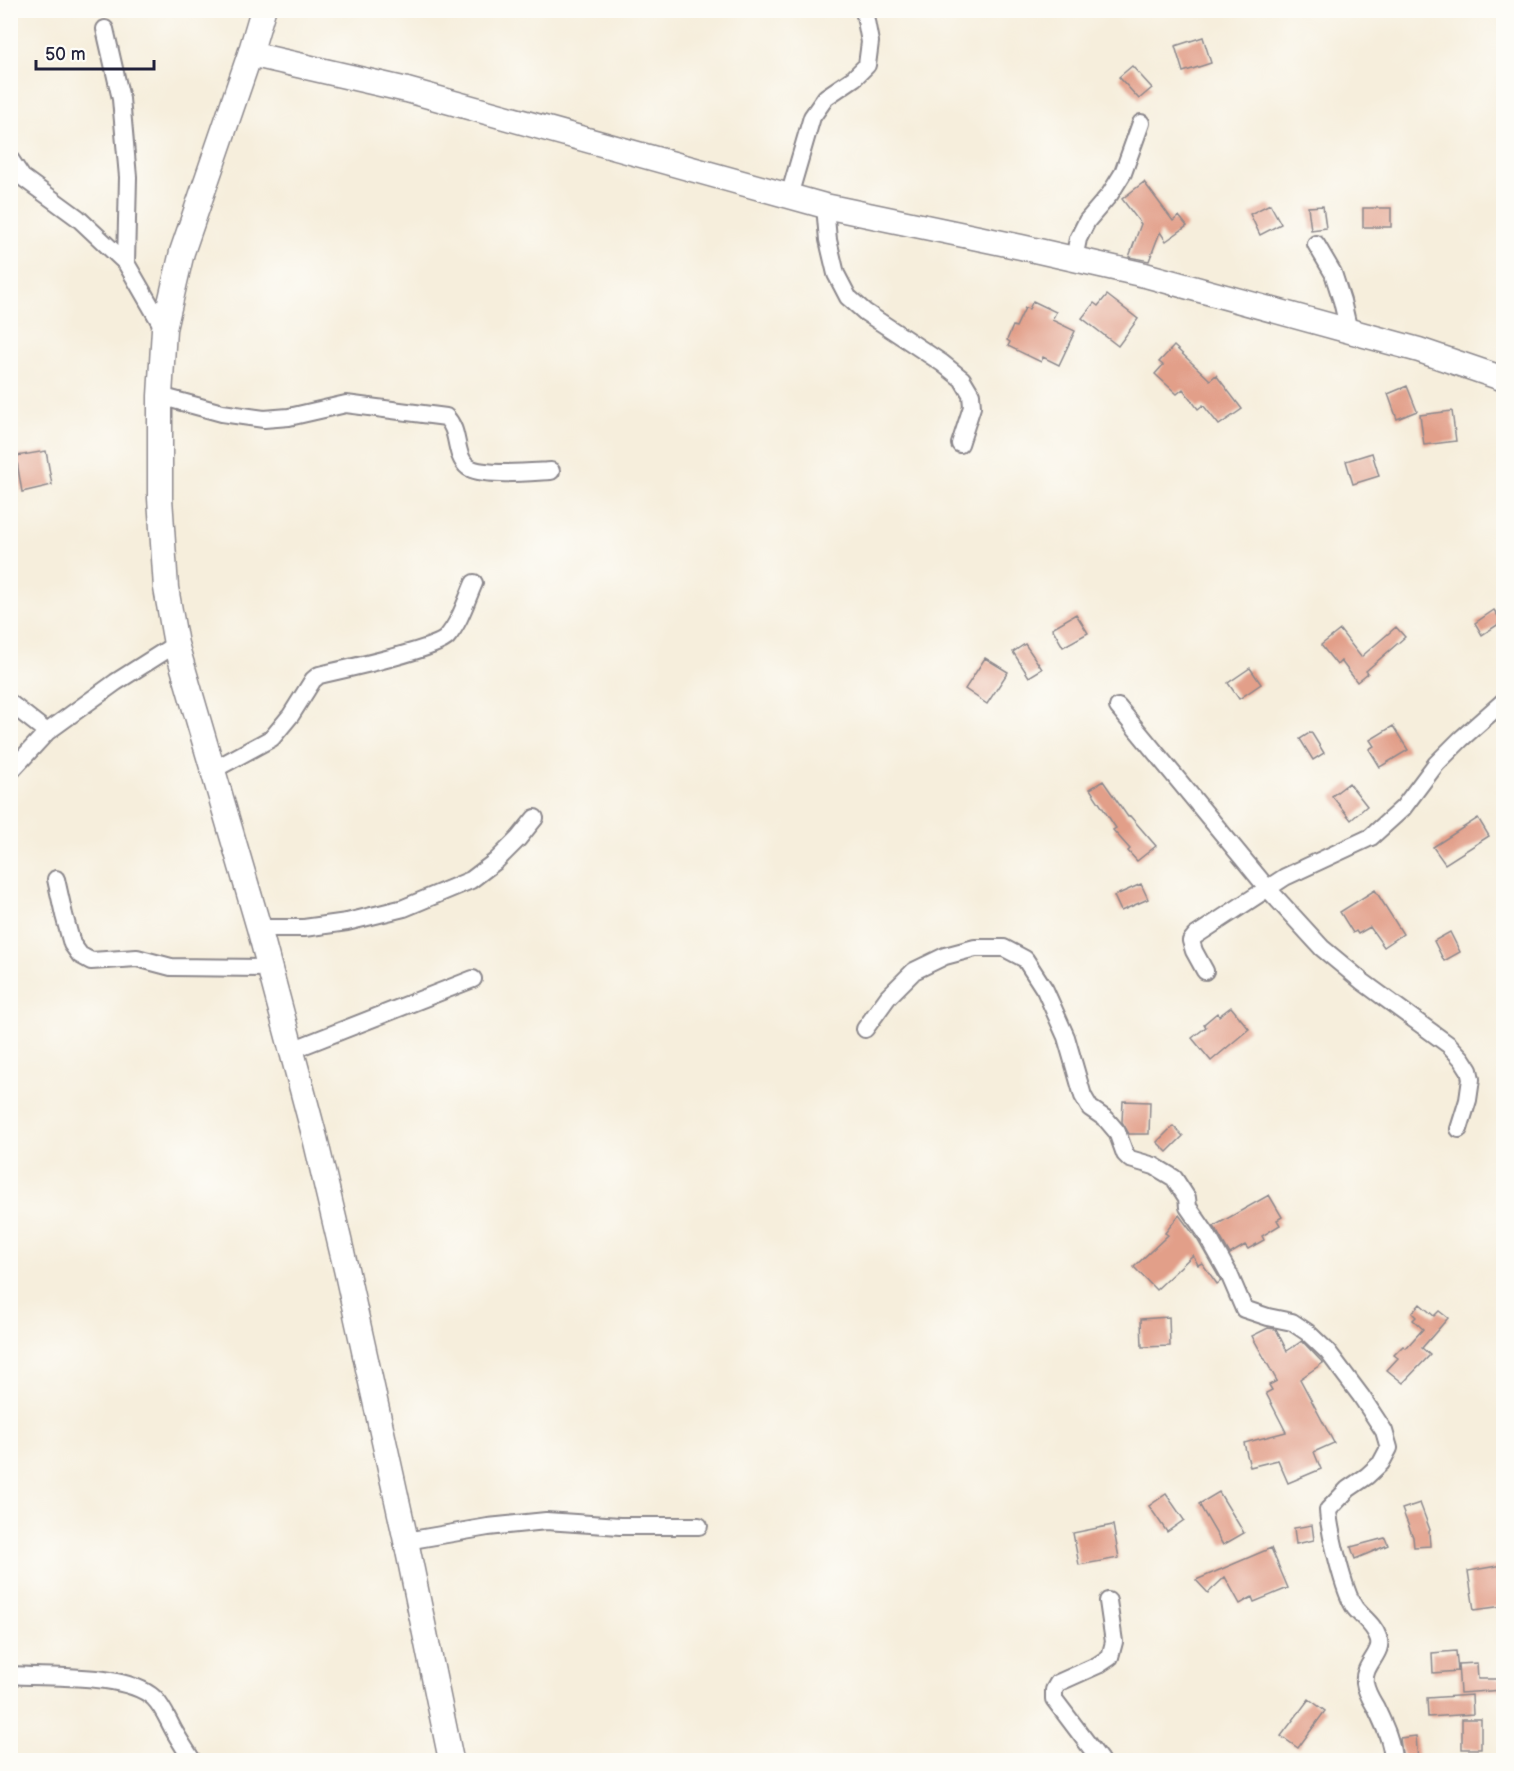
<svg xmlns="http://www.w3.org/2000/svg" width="1514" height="1771" font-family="'Balsamiq Sans',sans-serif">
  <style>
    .building { fill: #e29f89 }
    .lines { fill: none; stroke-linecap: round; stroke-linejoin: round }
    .street-casing { stroke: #8c888c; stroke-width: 20 }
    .secondary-casing { stroke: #8c888c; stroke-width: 27 }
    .street { stroke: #fff; stroke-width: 16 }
    .secondary { stroke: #fff; stroke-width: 24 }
  </style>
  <rect width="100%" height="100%" fill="#fdfcf7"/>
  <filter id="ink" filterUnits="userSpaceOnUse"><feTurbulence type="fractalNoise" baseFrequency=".0167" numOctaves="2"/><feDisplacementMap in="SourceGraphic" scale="12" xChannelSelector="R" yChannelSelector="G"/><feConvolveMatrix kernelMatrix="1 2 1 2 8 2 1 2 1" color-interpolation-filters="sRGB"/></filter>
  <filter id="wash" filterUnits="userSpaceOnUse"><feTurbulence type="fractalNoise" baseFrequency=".008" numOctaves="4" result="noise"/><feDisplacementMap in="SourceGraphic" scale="24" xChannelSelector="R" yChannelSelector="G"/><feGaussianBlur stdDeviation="1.35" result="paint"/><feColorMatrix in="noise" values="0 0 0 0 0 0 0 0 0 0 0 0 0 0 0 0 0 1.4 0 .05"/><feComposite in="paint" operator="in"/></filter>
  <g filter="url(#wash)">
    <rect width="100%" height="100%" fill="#f6eedc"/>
    <g id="blocks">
      <path class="building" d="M1203 37 1211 63 1183 72 1175 46Z
        M1132 66 1152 88 1139 99 1119 77Z
        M1144 182 1173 221 1179 216 1187 226 1166 241 1160 232 1149 261 1129 257 1141 224 1122 199Z
        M1270 204 1281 224 1260 235 1250 214Z
        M1323 206 1326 228 1311 230 1308 207Z
        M1363 208H1391V227H1363Z
        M1107 295 1138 319 1118 346 1082 318 1094 303 1098 306Z
        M1033 301 1056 312 1052 320 1075 331 1059 365 1043 357 1041 362 1008 346 1010 342 1007 340 1013 326 1016 327 1025 308 1029 309Z
        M1174 346 1210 380 1216 375 1242 409 1219 425 1203 405 1198 409 1183 389 1177 394 1155 374 1163 365 1159 362Z
        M1407 386 1417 411 1397 419 1388 394Z
        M1452 411 1456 441 1424 445 1420 415Z
        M46 451 52 485 22 492 16 456Z
        M1372 453 1379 476 1353 484 1346 461Z
        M1494 610 1502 622 1482 635 1475 623Z
        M1076 614 1088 633 1063 647 1052 628Z
        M1396 627 1405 637 1366 671 1368 673 1357 682 1341 661 1337 665 1321 645 1340 630 1361 657Z
        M1025 644 1042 669 1029 677 1013 652Z
        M985 658 1008 672 987 704 965 689Z
        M1250 668 1261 684 1239 699 1228 683Z
        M1393 726 1408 750 1380 767 1369 749 1374 746 1370 740Z
        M1311 732 1324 753 1313 760 1300 739Z
        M1103 781 1128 817 1130 816 1156 846 1137 861 1128 851 1130 849 1113 830 1116 828 1090 789Z
        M1349 783 1367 806 1351 820 1332 796Z
        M1478 818 1489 836 1445 864 1433 847Z
        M1141 884 1148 899 1121 911 1114 896Z
        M1375 890 1403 934 1384 947 1370 927 1358 934 1356 931 1353 933 1340 912Z
        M1450 932 1460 952 1444 961 1434 941Z
        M1231 1007 1249 1029 1211 1061 1192 1038 1206 1027 1204 1024 1217 1013 1219 1016Z
        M1123 1101 1150 1102 1149 1134H1129L1122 1122Z
        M1173 1126 1183 1136 1167 1152 1157 1142Z
        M1269 1195 1282 1217 1277 1220 1280 1225 1262 1236 1264 1240 1248 1249 1245 1245 1230 1254 1214 1226Z
        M1179 1215 1197 1239 1220 1279 1221 1281 1217 1284 1202 1263 1198 1265 1193 1255 1156 1290 1134 1267 1168 1235 1165 1233Z
        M1420 1304 1434 1316 1439 1311 1448 1318 1422 1348 1430 1355 1403 1383 1387 1370 1398 1358 1394 1355 1403 1346 1406 1348 1423 1329 1413 1320 1416 1317 1412 1313Z
        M1169 1317 1170 1346 1142 1347 1141 1319Z
        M1268 1328 1276 1329 1287 1351 1302 1341 1323 1363 1300 1379 1334 1443 1314 1452 1321 1469 1288 1483 1278 1460 1250 1467 1244 1443 1286 1432 1266 1393 1272 1390 1269 1385 1277 1381 1252 1336Z
        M1219 1492 1244 1533 1223 1545 1199 1504Z
        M1166 1494 1184 1520 1167 1532 1149 1506Z
        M1420 1503 1430 1530 1429 1532 1430 1546 1414 1547 1413 1537 1402 1509Z
        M1113 1525 1119 1558 1079 1565 1073 1533Z
        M1312 1525 1314 1540 1296 1544 1294 1528Z
        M1385 1538 1388 1545 1355 1559 1351 1547Z
        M1271 1548 1288 1588 1254 1602 1252 1597 1240 1604 1225 1577 1208 1593 1196 1580Z
        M1503 1565V1606L1474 1610 1468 1571Z
        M1456 1651 1458 1671 1433 1673 1432 1653Z
        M1477 1663 1478 1679H1503V1690L1460 1693 1458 1664Z
        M1472 1695 1473 1714 1428 1717 1427 1698Z
        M1309 1699 1325 1711 1298 1748 1281 1736Z
        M1462 1719H1481V1749H1462Z
        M1416 1736 1418 1761H1403L1400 1738Z"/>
    </g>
  </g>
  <g filter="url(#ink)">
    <use href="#blocks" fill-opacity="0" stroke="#8c888c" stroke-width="1.5"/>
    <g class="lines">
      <g class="street-casing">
        <path id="street" d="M105 29 121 99 128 177 126 263
          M10 159 22 177 78 218 126 263 164 329
          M789 196 812 117 826 97 854 78 867 65 870 42 864 10
          M825 206 828 240 836 274 848 297 865 312 942 363 962 379 971 394 972 407 960 444
          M1316 244 1333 273 1342 301 1349 331
          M1074 259 1078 239 1087 221 1110 194 1123 173 1141 123
          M160 396 222 413 264 419 289 417 346 404 446 417C457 429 455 440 460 455 462 460 464 464 468 467 482 477 532 472 551 471
          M10 703 47 732
          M1118 707 1268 889 1322 948 1363 982 1449 1045 1462 1059 1469 1070 1471 1079 1468 1100 1459 1129
          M213 770 272 738 291 715 313 680 319 675C341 670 437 649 447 637 460 622 466 601 474 583
          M10 772 47 732 116 682 176 644
          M56 879 64 915 72 944 80 955 91 961 137 958 171 967 269 968
          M259 928H304L347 922 404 908 471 880 496 861 518 839 535 818
          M1205 971 1194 951 1191 941 1195 936 1285 877 1371 837 1403 808 1436 764 1461 739 1504 701
          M865 1029 888 997 914 971 945 956 975 948H1004L1025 959 1045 990 1066 1037 1083 1096 1090 1108 1106 1119 1117 1132 1125 1154 1130 1159 1154 1166 1174 1178 1187 1198 1188 1207 1206 1233 1229 1274 1244 1309 1268 1317 1292 1322 1307 1332 1328 1352 1361 1396 1384 1431 1389 1448 1381 1463 1367 1476 1348 1489 1328 1510C1329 1530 1344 1593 1355 1608 1363 1618 1374 1625 1378 1637 1385 1653 1362 1664 1365 1683 1366 1692 1372 1701 1376 1708 1384 1725 1392 1741 1393 1760
          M292 1050 473 979
          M406 1541 488 1527 546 1521 620 1526H699
          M10 1675C47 1678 126 1672 154 1698 163 1707 167 1718 173 1729 179 1740 186 1750 192 1760
          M1100 1760 1054 1699V1690L1058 1683 1098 1665 1110 1657 1114 1642 1108 1601"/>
      </g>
      <g class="secondary-casing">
        <path id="secondary" d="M263 10 250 54 182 252 164 329 160 396V498L166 588 176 644 259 928 315 1138 346 1269 406 1541 451 1760
          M250 54 407 90 825 206 1021 247 1145 275 1419 350 1504 379"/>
      </g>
      <use href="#street" class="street"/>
      <use href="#secondary" class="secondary"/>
    </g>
  </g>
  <rect width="1514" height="1771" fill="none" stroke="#fdfcf7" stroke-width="36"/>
  <path d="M36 60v9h118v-9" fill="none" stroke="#22223b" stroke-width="3"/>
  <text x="45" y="60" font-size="18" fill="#22223b" stroke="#fdfcf7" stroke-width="4.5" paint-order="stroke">50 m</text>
</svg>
